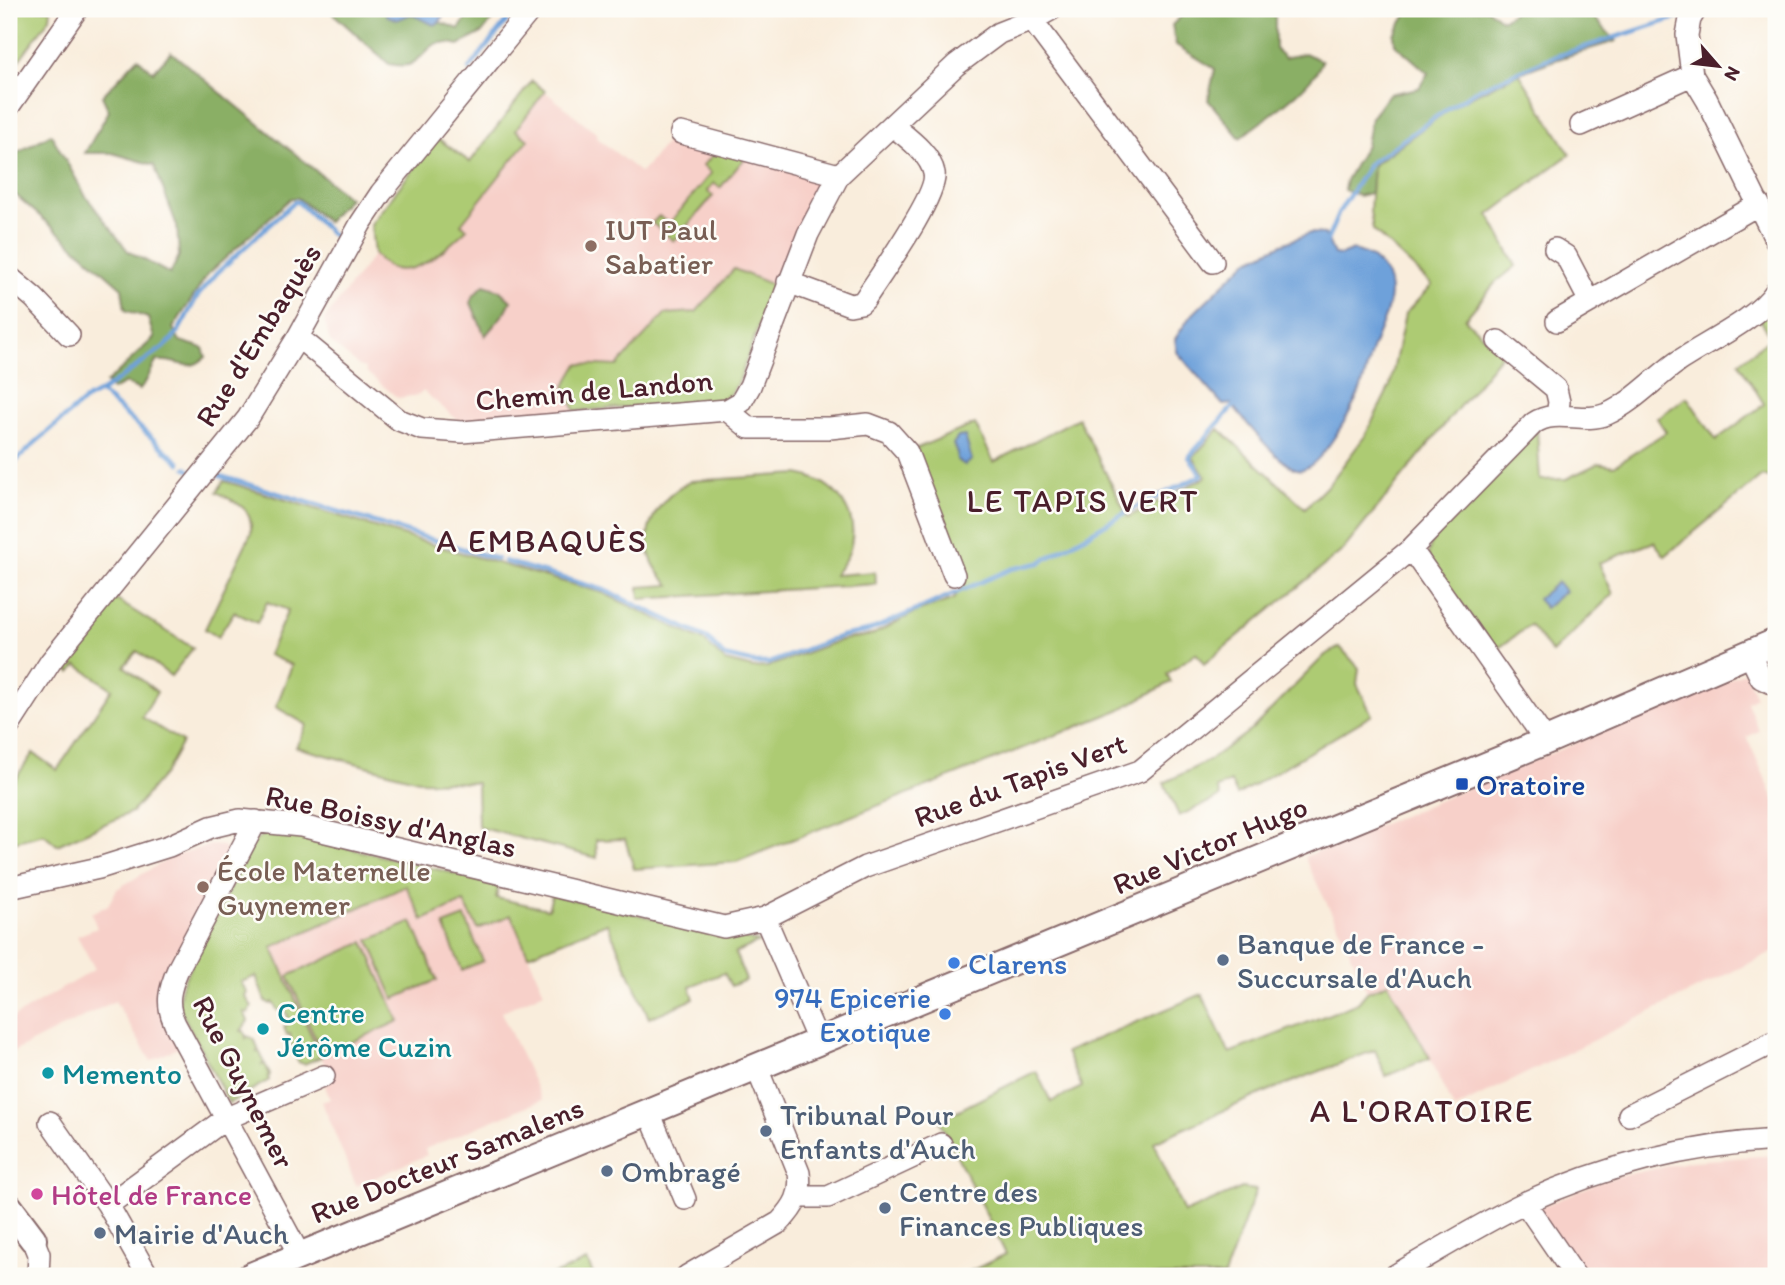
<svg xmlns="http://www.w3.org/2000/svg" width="1785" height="1285" font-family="Itim,sans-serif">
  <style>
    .built { fill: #f7d0c9 }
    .green { fill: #adcb73; stroke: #7c754f; stroke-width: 2 }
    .forest { fill: #8aaf65; stroke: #6a6748; stroke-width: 2 }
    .water { fill: #6ea1da; stroke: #5c6082; stroke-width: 2 }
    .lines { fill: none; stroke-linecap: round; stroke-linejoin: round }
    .stream { stroke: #6ea1da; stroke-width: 4.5 }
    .minor-casing { stroke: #876769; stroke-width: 24 }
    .major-casing { stroke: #876769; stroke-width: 30 }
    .minor { stroke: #fff; stroke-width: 21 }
    .major { stroke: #fff; stroke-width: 26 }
    .education-dot { fill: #8d6e63; stroke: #fdfcf7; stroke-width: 2.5 }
    .transit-dot { fill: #1a4fb4; stroke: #fdfcf7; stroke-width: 2.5 }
    .service-dot { fill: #5c6f8a; stroke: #fdfcf7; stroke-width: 2.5 }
    .shop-dot { fill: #3f7fe0; stroke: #fdfcf7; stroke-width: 2.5 }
    .culture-dot { fill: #0f9aa8; stroke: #fdfcf7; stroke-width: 2.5 }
    .hotel-dot { fill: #d1479c; stroke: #fdfcf7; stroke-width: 2.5 }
    .labels { text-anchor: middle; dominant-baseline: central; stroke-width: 5; stroke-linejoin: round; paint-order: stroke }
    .education-label { font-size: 30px; fill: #785e54; stroke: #fdfcf7; text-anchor: start }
    .street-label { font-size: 30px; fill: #4a1f2b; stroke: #fdfcf7 }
    .transit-label { font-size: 30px; fill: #164399; stroke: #fdfcf7; text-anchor: start }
    .service-label { font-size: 30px; fill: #4e5e75; stroke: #fdfcf7; text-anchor: start }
    .shop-label { font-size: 30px; fill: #366cbe; stroke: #fdfcf7; text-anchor: start }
    .culture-label { font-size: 30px; fill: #0d838f; stroke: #fdfcf7; text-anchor: start }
    .hotel-label { font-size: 30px; fill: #b23c85; stroke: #fdfcf7; text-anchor: start }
    .neighbourhood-label { font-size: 32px; letter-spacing: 2px; fill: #4a1f2b; stroke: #fdfcf7 }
  </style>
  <rect width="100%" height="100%" fill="#fdfcf7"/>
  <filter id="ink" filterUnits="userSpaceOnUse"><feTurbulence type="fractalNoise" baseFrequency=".0143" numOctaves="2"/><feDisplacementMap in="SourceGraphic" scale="14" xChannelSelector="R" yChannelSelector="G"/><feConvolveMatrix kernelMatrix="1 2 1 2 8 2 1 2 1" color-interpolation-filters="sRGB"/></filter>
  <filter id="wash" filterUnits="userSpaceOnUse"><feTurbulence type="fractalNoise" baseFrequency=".00686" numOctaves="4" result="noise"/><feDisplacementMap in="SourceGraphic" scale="28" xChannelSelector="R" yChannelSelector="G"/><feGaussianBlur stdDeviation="1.57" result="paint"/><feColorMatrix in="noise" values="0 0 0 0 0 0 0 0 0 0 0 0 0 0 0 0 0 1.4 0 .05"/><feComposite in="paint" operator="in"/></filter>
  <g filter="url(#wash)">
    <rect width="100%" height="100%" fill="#f9eddc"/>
    <path class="built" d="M532 81 598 134 596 137 641 173 672 135 823 180 775 279 739 381 730 394 721 401 459 421 423 391 419 395 398 398 366 372V368L359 366 330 342 324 320 374 254 411 238Z
      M1745 672 1756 697 1747 702 1759 731 1747 737 1776 803V950L1454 1109 1430 1058 1388 983 1367 992 1344 938 1304 857Z
      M210 845 223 846 228 854 168 973 178 1048 151 1061 115 1001 11 1053 9 1050V1020L95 969 77 936 97 928 91 913 108 905 117 889 173 856Z
      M406 886 511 915 544 992 501 1012 542 1100 425 1149 427 1155 356 1186 322 1102 330 1099 325 1086 331 1079 272 947Z
      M1776 1155V1276H1585L1536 1209 1607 1179 1620 1176 1692 1161Z"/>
    <path class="green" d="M9 9H51L50 18 9 74Z
      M1519 73 1570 154 1489 215 1516 266 1495 283 1465 319 1502 354 1343 550 1204 664 1196 653 1167 674 1171 682 1119 710 736 862 634 869 625 839 596 840 597 858 478 827 477 783 422 781 296 747 307 725 276 707 292 665 268 655 288 610 267 602 257 623 234 612 218 637 205 629 251 533C253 506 237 504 217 492L224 481 434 545 603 593 704 641 725 661 753 668 767 667 841 640 872 635 914 613 954 599 964 582 912 450 975 424 994 462 1078 418 1128 517 1206 477 1193 457 1219 429 1305 508 1329 484 1365 436 1390 386 1405 314 1432 285 1373 230 1370 211 1373 165 1458 103Z
      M532 81 545 91 516 130 528 140 461 224 467 229C450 245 417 278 391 268 385 266 378 258 374 254L371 224 437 138 470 162Z
      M716 152 745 158 720 188 714 183 707 191 713 196 674 241 652 223 659 216 669 224 711 173 703 165Z
      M734 269 773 285 739 381 730 394 721 401 575 411 565 386 578 364 617 366 665 314 696 312Z
      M1776 309V478L1762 476 1665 556 1654 542 1599 563 1613 594 1552 653 1530 625 1496 650 1430 561 1428 554 1433 538 1537 429 1540 480 1566 479 1599 463 1614 466 1666 432 1657 418 1687 397 1716 440 1764 404 1739 363 1771 337 1759 319Z
      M798 474C835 480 862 514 849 552 846 560 839 568 834 575L875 572 876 584 640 599 639 587 670 585C630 549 648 503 691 481Z
      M112 597 193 648 171 676 137 651 124 666 157 692 142 717 182 742 165 773 132 812 57 845 44 834 9 843V788L33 753 57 770 112 689 77 665 71 673 58 664Z
      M1340 647 1359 668 1357 684 1372 715 1237 795 1231 782 1217 788 1220 797 1179 816 1164 783 1208 761 1251 730 1325 655Z
      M272 832 290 834 499 884 496 898 548 909 552 895 759 942 735 953 746 980 731 986 724 973 690 986 694 999 649 1018 607 923 528 955 511 915 478 929 464 902 423 920 406 886 272 947 321 1057 304 1064 298 1062 294 1051 295 1047 293 1048 289 1039 291 1037 290 1034 287 1035 284 1027 291 1021 288 1019 287 1013 277 1010 273 1002 271 1004 265 1001 256 976 241 982 247 993 245 996 252 1007 248 1013 244 1012 248 1021 241 1031H244L246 1038 247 1036 254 1039 258 1048 257 1052 259 1051 264 1061 262 1065 265 1064 270 1075 268 1077 269 1080 229 1103 182 1013 179 1004 181 986 251 845 261 836Z
      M465 917 483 961 462 970 444 925Z
      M412 922 437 980 394 999 369 940Z
      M364 942 399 1021 323 1055 288 976Z
      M1388 983 1430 1058 1386 1076 1375 1050 1263 1093 1154 1142 1184 1213 1242 1188 1256 1190 1224 1276H961L1006 1254 939 1120 1036 1071 1051 1102 1082 1087 1066 1052 1202 994 1229 1053 1358 1003 1367 992Z
      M587 1261 594 1276H551L553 1275Z"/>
    <path class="forest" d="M328 9H386V15L411 14 434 25 440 22 459 29 473 9H500L482 33 459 45C426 37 434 51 411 64 405 67 396 65 389 64Z
      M1189 9H1275V49L1285 58 1305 53 1322 61C1312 89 1263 119 1240 138L1208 100 1215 69 1176 45 1172 25Z
      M1410 9H1488L1502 20 1518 9H1586L1616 41C1562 57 1510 73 1461 102 1430 120 1402 144 1373 165L1371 193 1359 196 1344 190 1346 180 1366 145 1371 118 1389 94 1419 88 1428 73 1395 44 1394 34Z
      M171 52 349 198 327 222 298 198H291L208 274 173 328 180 341 203 348 206 357C187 374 179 359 157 361 150 369 147 385 139 390L126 383 112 390 106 383 154 338 148 318 125 310 122 288 9 189V157L51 134 85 195 128 251 170 274 179 256 177 226 154 165 112 153H85L109 111 102 96 138 58 153 72Z
      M484 285 499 290 511 301 506 311 485 336 471 303 474 295Z"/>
    <path class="water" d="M386 9H446L440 22 434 25 411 14 397 20 386 15Z
      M1310 233 1325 234 1334 254 1341 255 1353 250C1373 254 1389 269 1390 290 1391 306 1379 332 1373 347 1368 360 1366 375 1361 388 1354 405 1318 476 1297 469 1280 465 1247 423 1235 409L1233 404 1223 405 1177 352 1175 339 1189 318 1247 261 1280 245Z
      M965 436 972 460 965 465 957 460V453L953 444 958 437Z
      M1558 582 1565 591 1545 608 1537 599Z"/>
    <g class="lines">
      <path class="stream" d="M469 69 516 9
        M1326 243 1339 212 1370 163 1456 103 1481 88 1547 59 1679 17
        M100 392 180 463
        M9 468 36 442 85 400 104 390 168 344 178 332 197 297 217 273 294 202H298L339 241 341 237
        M186 468 194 473
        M217 475 497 559
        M504 561 604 590 707 638 724 656 755 663H769L841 636 868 631 1011 569 1039 563 1128 511 1202 475 1189 457 1235 404"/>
    </g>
  </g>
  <g filter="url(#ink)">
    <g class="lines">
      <g class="minor-casing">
        <path id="minor" d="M1696 9 1690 19 1687 35 1692 75 1707 100 1776 241
          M1032 20 1213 262
          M9 106 77 9
          M1581 125 1692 75
          M681 133 839 175
          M1555 249 1566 256 1590 302
          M9 277 34 298 69 335
          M788 282 850 305 861 303 865 299C879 277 939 194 934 173 930 153 906 137 892 125
          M1557 321 1759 204
          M298 337 399 420 422 429 462 432 727 410 741 402 750 386 808 234 839 175 956 65 999 33 1032 20 1052 9
          M1498 341 1556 389 1559 402 1557 416
          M727 410 749 428H830L868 424 889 432 907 452 954 575
          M1411 549 1546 741
          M1749 653 1761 678 1776 685
          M9 726 51 661 248 418 298 337 361 223 381 193 531 9
          M256 821 178 969C170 988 165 1003 175 1024L300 1256
          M9 888 99 868 169 846 211 827 240 820 301 826 724 927 765 918 865 867 1140 771 1411 549 1534 423C1557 408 1583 424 1607 414 1632 403 1654 379 1676 363 1705 343 1758 319 1776 291
          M765 918 819 1043
          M649 1112 685 1199
          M1629 1115 1776 1041
          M50 1122 108 1205 148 1276
          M798 1197H828L941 1144
          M1525 1203 1575 1276
          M108 1205 225 1119 324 1076
          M33 1239 39 1254 38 1276
          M687 1276 780 1222C795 1206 802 1194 799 1173L757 1068
          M1394 1276C1437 1251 1480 1224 1524 1203 1604 1166 1689 1145 1776 1140"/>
      </g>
      <g class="major-casing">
        <path id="major" d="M9 1207 33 1239
          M251 1276 1546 741 1776 642"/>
      </g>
      <use href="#minor" class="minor"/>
      <use href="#major" class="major"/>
    </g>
  </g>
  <g class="education-dot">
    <circle cx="591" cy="246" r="7"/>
    <circle cx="203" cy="887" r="7"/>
  </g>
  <rect class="transit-dot" x="1455" y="777" width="14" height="14" rx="3.5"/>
  <g class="service-dot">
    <circle cx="1223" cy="960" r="7"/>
    <circle cx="766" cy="1131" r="7"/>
    <circle cx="607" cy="1171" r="7"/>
    <circle cx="885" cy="1208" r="7"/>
    <circle cx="100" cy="1233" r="7"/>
  </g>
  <g class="shop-dot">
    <circle cx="954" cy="963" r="7"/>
    <circle cx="945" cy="1014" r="7"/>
  </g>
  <g class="culture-dot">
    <circle cx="263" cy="1029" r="7"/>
    <circle cx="48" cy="1073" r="7"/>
  </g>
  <circle class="hotel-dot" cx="37" cy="1194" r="7"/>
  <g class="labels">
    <g class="education-label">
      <text x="605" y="229">IUT Paul<tspan x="605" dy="34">Sabatier</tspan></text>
      <text x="217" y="870">École Maternelle<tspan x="217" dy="34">Guynemer</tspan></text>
    </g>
    <g class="street-label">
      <text transform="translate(258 335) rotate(-58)">Rue d'Embaquès</text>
      <text transform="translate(594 390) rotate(-5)">Chemin de Landon</text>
      <text transform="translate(1020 780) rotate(-20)">Rue du Tapis Vert</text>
      <text transform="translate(391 821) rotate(12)">Rue Boissy d'Anglas</text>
      <text transform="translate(1210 845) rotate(-23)">Rue Victor Hugo</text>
      <text transform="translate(244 1082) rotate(63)">Rue Guynemer</text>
      <text transform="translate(447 1160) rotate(-22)">Rue Docteur Samalens</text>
    </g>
    <g class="transit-label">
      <text x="1476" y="784">Oratoire</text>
    </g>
    <g class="service-label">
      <text x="1237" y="943">Banque de France -<tspan x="1237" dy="34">Succursale d'Auch</tspan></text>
      <text x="780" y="1114">Tribunal Pour<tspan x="780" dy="34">Enfants d'Auch</tspan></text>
      <text x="621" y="1171">Ombragé</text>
      <text x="899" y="1191">Centre des<tspan x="899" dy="34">Finances Publiques</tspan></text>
      <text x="114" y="1233">Mairie d'Auch</text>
    </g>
    <g class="shop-label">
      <text x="968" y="963">Clarens</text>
      <text x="931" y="997" text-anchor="end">974 Epicerie<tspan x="931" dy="34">Exotique</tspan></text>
    </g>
    <g class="culture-label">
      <text x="277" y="1012">Centre<tspan x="277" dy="34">Jérôme Cuzin</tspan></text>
      <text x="62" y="1073">Memento</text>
    </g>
    <g class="hotel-label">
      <text x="51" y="1194">Hôtel de France</text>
    </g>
    <g class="neighbourhood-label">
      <text x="1083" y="501">LE TAPIS VERT</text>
      <text x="542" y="541">A EMBAQUÈS</text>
      <text x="1422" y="1111">A L'ORATOIRE</text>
    </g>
  </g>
  <rect width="1785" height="1285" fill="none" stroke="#fdfcf7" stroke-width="35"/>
  <g transform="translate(1718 66) rotate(118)" stroke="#fdfcf7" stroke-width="5" paint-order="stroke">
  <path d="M0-5L12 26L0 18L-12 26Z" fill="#4a1f2b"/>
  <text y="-10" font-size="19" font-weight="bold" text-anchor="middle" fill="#4a1f2b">N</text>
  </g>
</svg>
